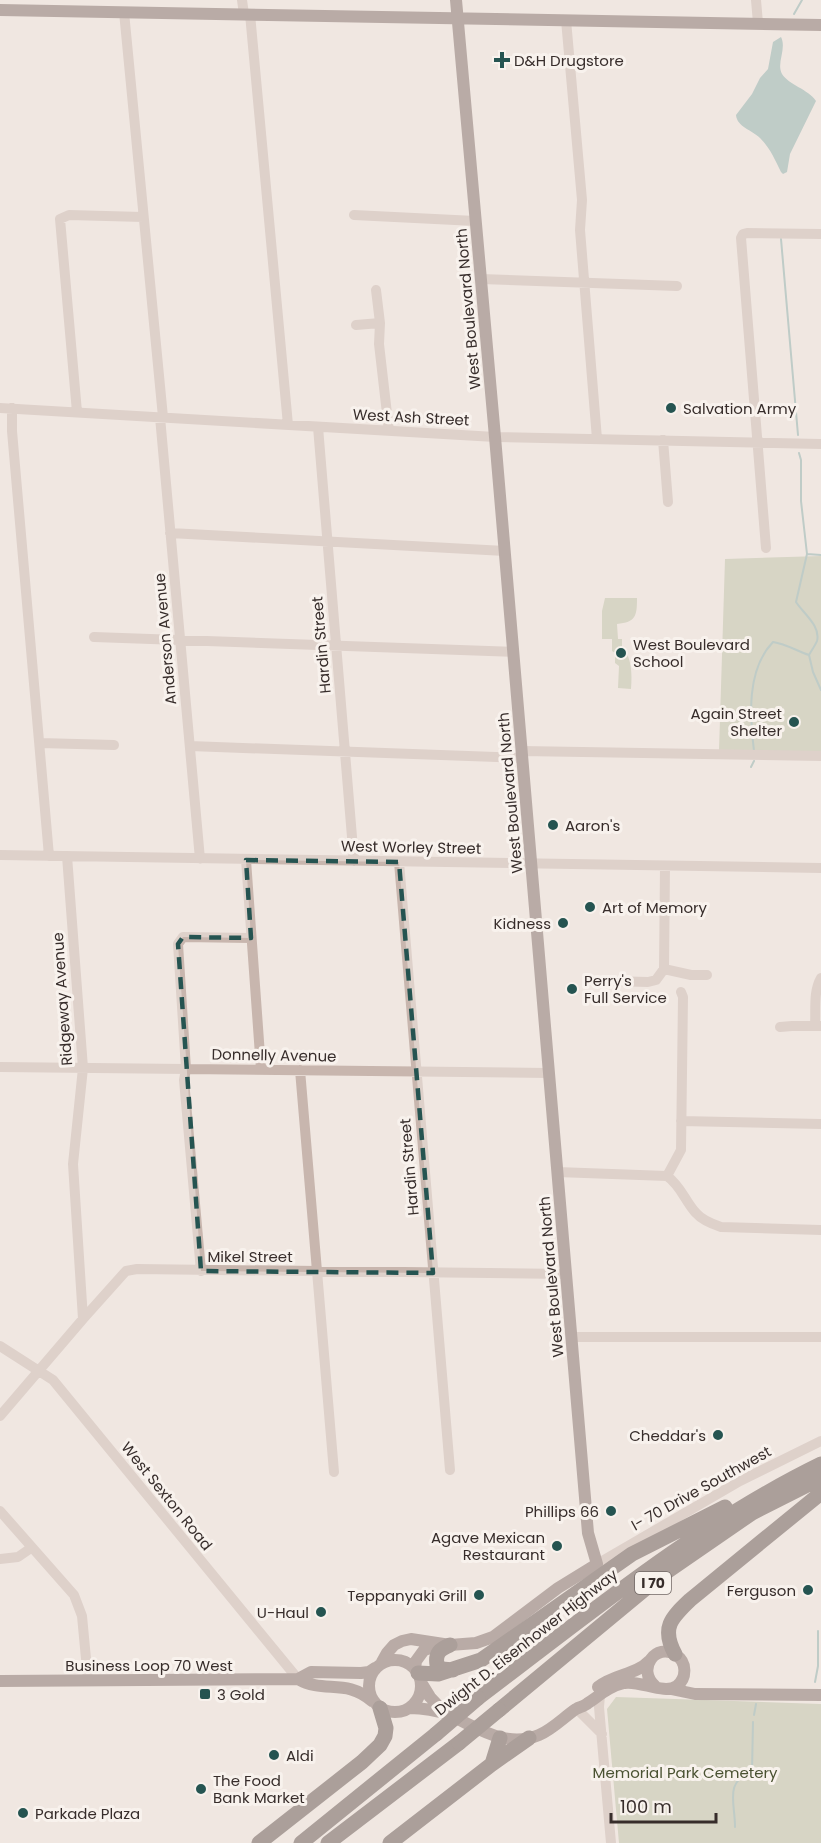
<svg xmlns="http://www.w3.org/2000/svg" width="821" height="1843" font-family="Poppins,sans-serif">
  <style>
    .green { fill: #b8bea2 }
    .water { fill: #83aaa7 }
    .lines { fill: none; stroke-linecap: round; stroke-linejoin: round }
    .stream { stroke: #83aaa7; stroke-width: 2 }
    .minor { stroke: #c8b6ae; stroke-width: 10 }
    .major { stroke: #77635e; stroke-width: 12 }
    .highway { stroke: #574743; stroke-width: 15 }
    .highway-bridge { stroke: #574743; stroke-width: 15 }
    .marked { fill: none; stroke: #255451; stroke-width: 4.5; stroke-dasharray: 12 8; stroke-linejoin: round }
    .poi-dot { fill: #255451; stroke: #f8f2ed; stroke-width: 2 }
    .labels { text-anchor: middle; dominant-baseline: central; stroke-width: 6; stroke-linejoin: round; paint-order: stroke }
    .shield { fill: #f8f2ed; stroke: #716865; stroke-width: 1.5 }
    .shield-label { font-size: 14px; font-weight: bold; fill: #372d2b }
    .poi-label { font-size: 15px; fill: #372d2b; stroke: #f8f2ed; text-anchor: start }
    .street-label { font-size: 15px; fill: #372d2b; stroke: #f8f2ed }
    .park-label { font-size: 15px; fill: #4a5232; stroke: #f8f2ed }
  </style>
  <rect width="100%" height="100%" fill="#f0e7e1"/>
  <path class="green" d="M821 556V753L719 751 725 559Z
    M605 598H637C637 616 636 622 617 624L618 639H622V650H625C632 662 632 675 631 689L618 688 619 666 615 663V653L612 651V639H602V611Z
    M616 1697 821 1704V1843H619L607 1709Z"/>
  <path class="water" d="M781 37C787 49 776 63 782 74 789 85 808 89 816 101L790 154 787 172 783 174 781 172C775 160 770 148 760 138 752 130 737 127 736 115L752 94 760 78 768 69 773 42Z"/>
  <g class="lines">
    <path class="stream" d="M794 14 802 0
      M781 239 798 435
      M799 453 801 460V501L807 554 821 555
      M807 554 796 602C803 613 821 626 817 641 815 646 811 651 809 655L813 672 821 690
      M754 751C750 717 746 670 773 642 786 644 797 651 809 655
      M751 767 754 761
      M815 1682 818 1666V1631
      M754 1715 756 1704
      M735 1827C735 1801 724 1783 752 1771L753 1722"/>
    <path class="minor" d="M242 0 244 14
      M756 0 758 23
      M124 12 163 417
      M250 14 288 425
      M566 20 582 200 580 230 597 439
      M354 215 475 221
      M481 279 677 286
      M376 290 380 323
      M356 325 380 323 379 344 389 431
      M0 408 495 437 821 444
      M12 408V431L49 856
      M77 412 60 219 69 215 143 217
      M160 417 200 859
      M318 427 354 861
      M663 440 668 502
      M170 533 505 551
      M766 548 741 238 743 234 747 233 821 234
      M94 637 514 652
      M40 743 114 745
      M190 746 522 758
      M522 751 821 756
      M0 855 821 868
      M67 856 83 1068 73 1164 83 1319
      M246 860 261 1069
      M399 862 450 1470
      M664 969 665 866
      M609 981 648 982 656 980 664 969 691 975H707
      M815 1026C816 1010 813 992 821 978
      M780 1027 792 1026H821
      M0 1067 548 1073
      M300 1070 334 1472
      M681 1121 821 1124
      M557 1172 667 1176C681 1186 685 1201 696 1213 702 1220 712 1224 721 1227L821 1230
      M667 1176 681 1150 683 997 681 992
      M201 1271 184 1080 186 1069 178 944 183 937 251 938
      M572 1337H821
      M0 1346 53 1380 298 1679
      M0 1416 83 1319 126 1271 137 1269 566 1274
      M0 1511 74 1595 82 1616 88 1680
      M0 1559 18 1557 31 1548
      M597 1564 740 1481 821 1441
      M600 1695 599 1707 611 1843
      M577 1709 602 1734"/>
    <path class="major" d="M0 10 821 25
      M369 1686a26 26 0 1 1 52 0a26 26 0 1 1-52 0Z
      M382 1662 387 1653 394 1645 402 1641 411 1639 450 1645 476 1643 493 1637 558 1588 597 1564 588 1533 495 437 456 0
      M415 1669 416 1661 424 1650 437 1646
      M298 1679C324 1694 346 1678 372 1701
      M0 1681 298 1679 311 1672 361 1673 369 1672 375 1668
      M422 1684 430 1697 446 1714
      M598 1687C614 1674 636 1675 649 1661
      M671 1689 695 1694 821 1695
      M409 1708C423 1708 436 1710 449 1715 477 1727 506 1749 539 1735 553 1729 564 1717 576 1709 580 1707 585 1706 588 1703 600 1695 610 1686 624 1683 640 1680 664 1695 677 1686 687 1678 687 1662 676 1655 656 1642 636 1669 655 1686"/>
    <path class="highway" d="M450 1645C440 1649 435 1653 437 1665L442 1669 453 1670
      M675 1654C661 1628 671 1618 690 1600L821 1493
      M418 1673 438 1674 481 1660 632 1554 725 1507
      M478 1698C588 1615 696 1525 821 1464
      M499 1710 662 1575 752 1513 821 1478
      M492 1764 529 1738
      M259 1843 362 1762 380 1745 385 1736 386 1728 380 1708
      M301 1843 436 1734
      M328 1843 459 1743
      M390 1843 492 1764 500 1738"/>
    <path class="highway-bridge" d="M436 1734 478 1698
      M459 1743 499 1710"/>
  </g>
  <path d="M0 0H821V1843H0ZM246 860 399 862 433 1273 201 1271 178 944 183 937 251 938Z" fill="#f0e7e1" fill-opacity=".55" fill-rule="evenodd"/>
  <path class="marked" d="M246 860 399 862 433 1273 201 1271 178 944 183 937 251 938Z"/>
  <g class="poi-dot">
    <path d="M499 51h6v6h6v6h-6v6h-6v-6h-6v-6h6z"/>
    <circle cx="671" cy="408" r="6"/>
    <circle cx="621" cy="653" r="6"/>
    <circle cx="794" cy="722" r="6"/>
    <circle cx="553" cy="825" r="6"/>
    <circle cx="590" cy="907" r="6"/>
    <circle cx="563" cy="923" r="6"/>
    <circle cx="572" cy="989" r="6"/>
    <circle cx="718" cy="1435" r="6"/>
    <circle cx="611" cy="1511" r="6"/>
    <circle cx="557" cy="1546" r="6"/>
    <circle cx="808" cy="1590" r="6"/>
    <circle cx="479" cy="1595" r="6"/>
    <circle cx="321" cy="1612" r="6"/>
    <rect x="199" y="1688" width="12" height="12" rx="3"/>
    <circle cx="274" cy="1755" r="6"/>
    <circle cx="201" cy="1789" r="6"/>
    <circle cx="23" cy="1813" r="6"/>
  </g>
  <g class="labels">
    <rect class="shield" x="635" y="1572" width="36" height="22" rx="4.5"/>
    <g class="shield-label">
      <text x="653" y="1583">I 70</text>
    </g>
    <g class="poi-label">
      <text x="514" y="60">D&amp;H Drugstore</text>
      <text x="683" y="408">Salvation Army</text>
      <text x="633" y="644">West Boulevard<tspan x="633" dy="17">School</tspan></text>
      <text x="782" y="713" text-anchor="end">Again Street<tspan x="782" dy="17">Shelter</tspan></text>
      <text x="565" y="825">Aaron's</text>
      <text x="602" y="907">Art of Memory</text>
      <text x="551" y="923" text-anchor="end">Kidness</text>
      <text x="584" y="980">Perry's<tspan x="584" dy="17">Full Service</tspan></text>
      <text x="706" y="1435" text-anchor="end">Cheddar's</text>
      <text x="599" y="1511" text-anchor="end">Phillips 66</text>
      <text x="545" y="1537" text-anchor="end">Agave Mexican<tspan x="545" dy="17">Restaurant</tspan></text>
      <text x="796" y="1590" text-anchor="end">Ferguson</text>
      <text x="467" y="1595" text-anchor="end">Teppanyaki Grill</text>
      <text x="309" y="1612" text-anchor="end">U-Haul</text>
      <text x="217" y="1694">3 Gold</text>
      <text x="286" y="1755">Aldi</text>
      <text x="213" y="1780">The Food<tspan x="213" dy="17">Bank Market</tspan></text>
      <text x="35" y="1813">Parkade Plaza</text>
    </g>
    <g class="street-label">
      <text transform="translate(468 309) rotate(-95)">West Boulevard North</text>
      <text transform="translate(411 417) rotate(3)">West Ash Street</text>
      <text transform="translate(165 639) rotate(-95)">Anderson Avenue</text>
      <text transform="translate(321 645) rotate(-95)">Hardin Street</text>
      <text transform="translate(510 793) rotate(-95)">West Boulevard North</text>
      <text transform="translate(411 847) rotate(1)">West Worley Street</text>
      <text transform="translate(62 999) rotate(-94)">Ridgeway Avenue</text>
      <text transform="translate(274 1055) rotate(1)">Donnelly Avenue</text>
      <text transform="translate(409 1167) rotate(-95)">Hardin Street</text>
      <text x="250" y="1256">Mikel Street</text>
      <text transform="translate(551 1277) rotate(-95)">West Boulevard North</text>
      <text transform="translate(701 1488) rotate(-29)">I- 70 Drive Southwest</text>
      <text transform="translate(167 1496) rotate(51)">West Sexton Road</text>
      <text transform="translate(526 1642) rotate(-38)">Dwight D. Eisenhower Highway</text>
      <text x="149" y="1665">Business Loop 70 West</text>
    </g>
    <g class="park-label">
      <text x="685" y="1772">Memorial Park Cemetery</text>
    </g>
  </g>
  <path d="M611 1813v9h105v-9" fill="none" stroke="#372d2b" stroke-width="3"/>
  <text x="620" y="1813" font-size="18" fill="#372d2b" stroke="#f8f2ed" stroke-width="4.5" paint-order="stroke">100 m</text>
</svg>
